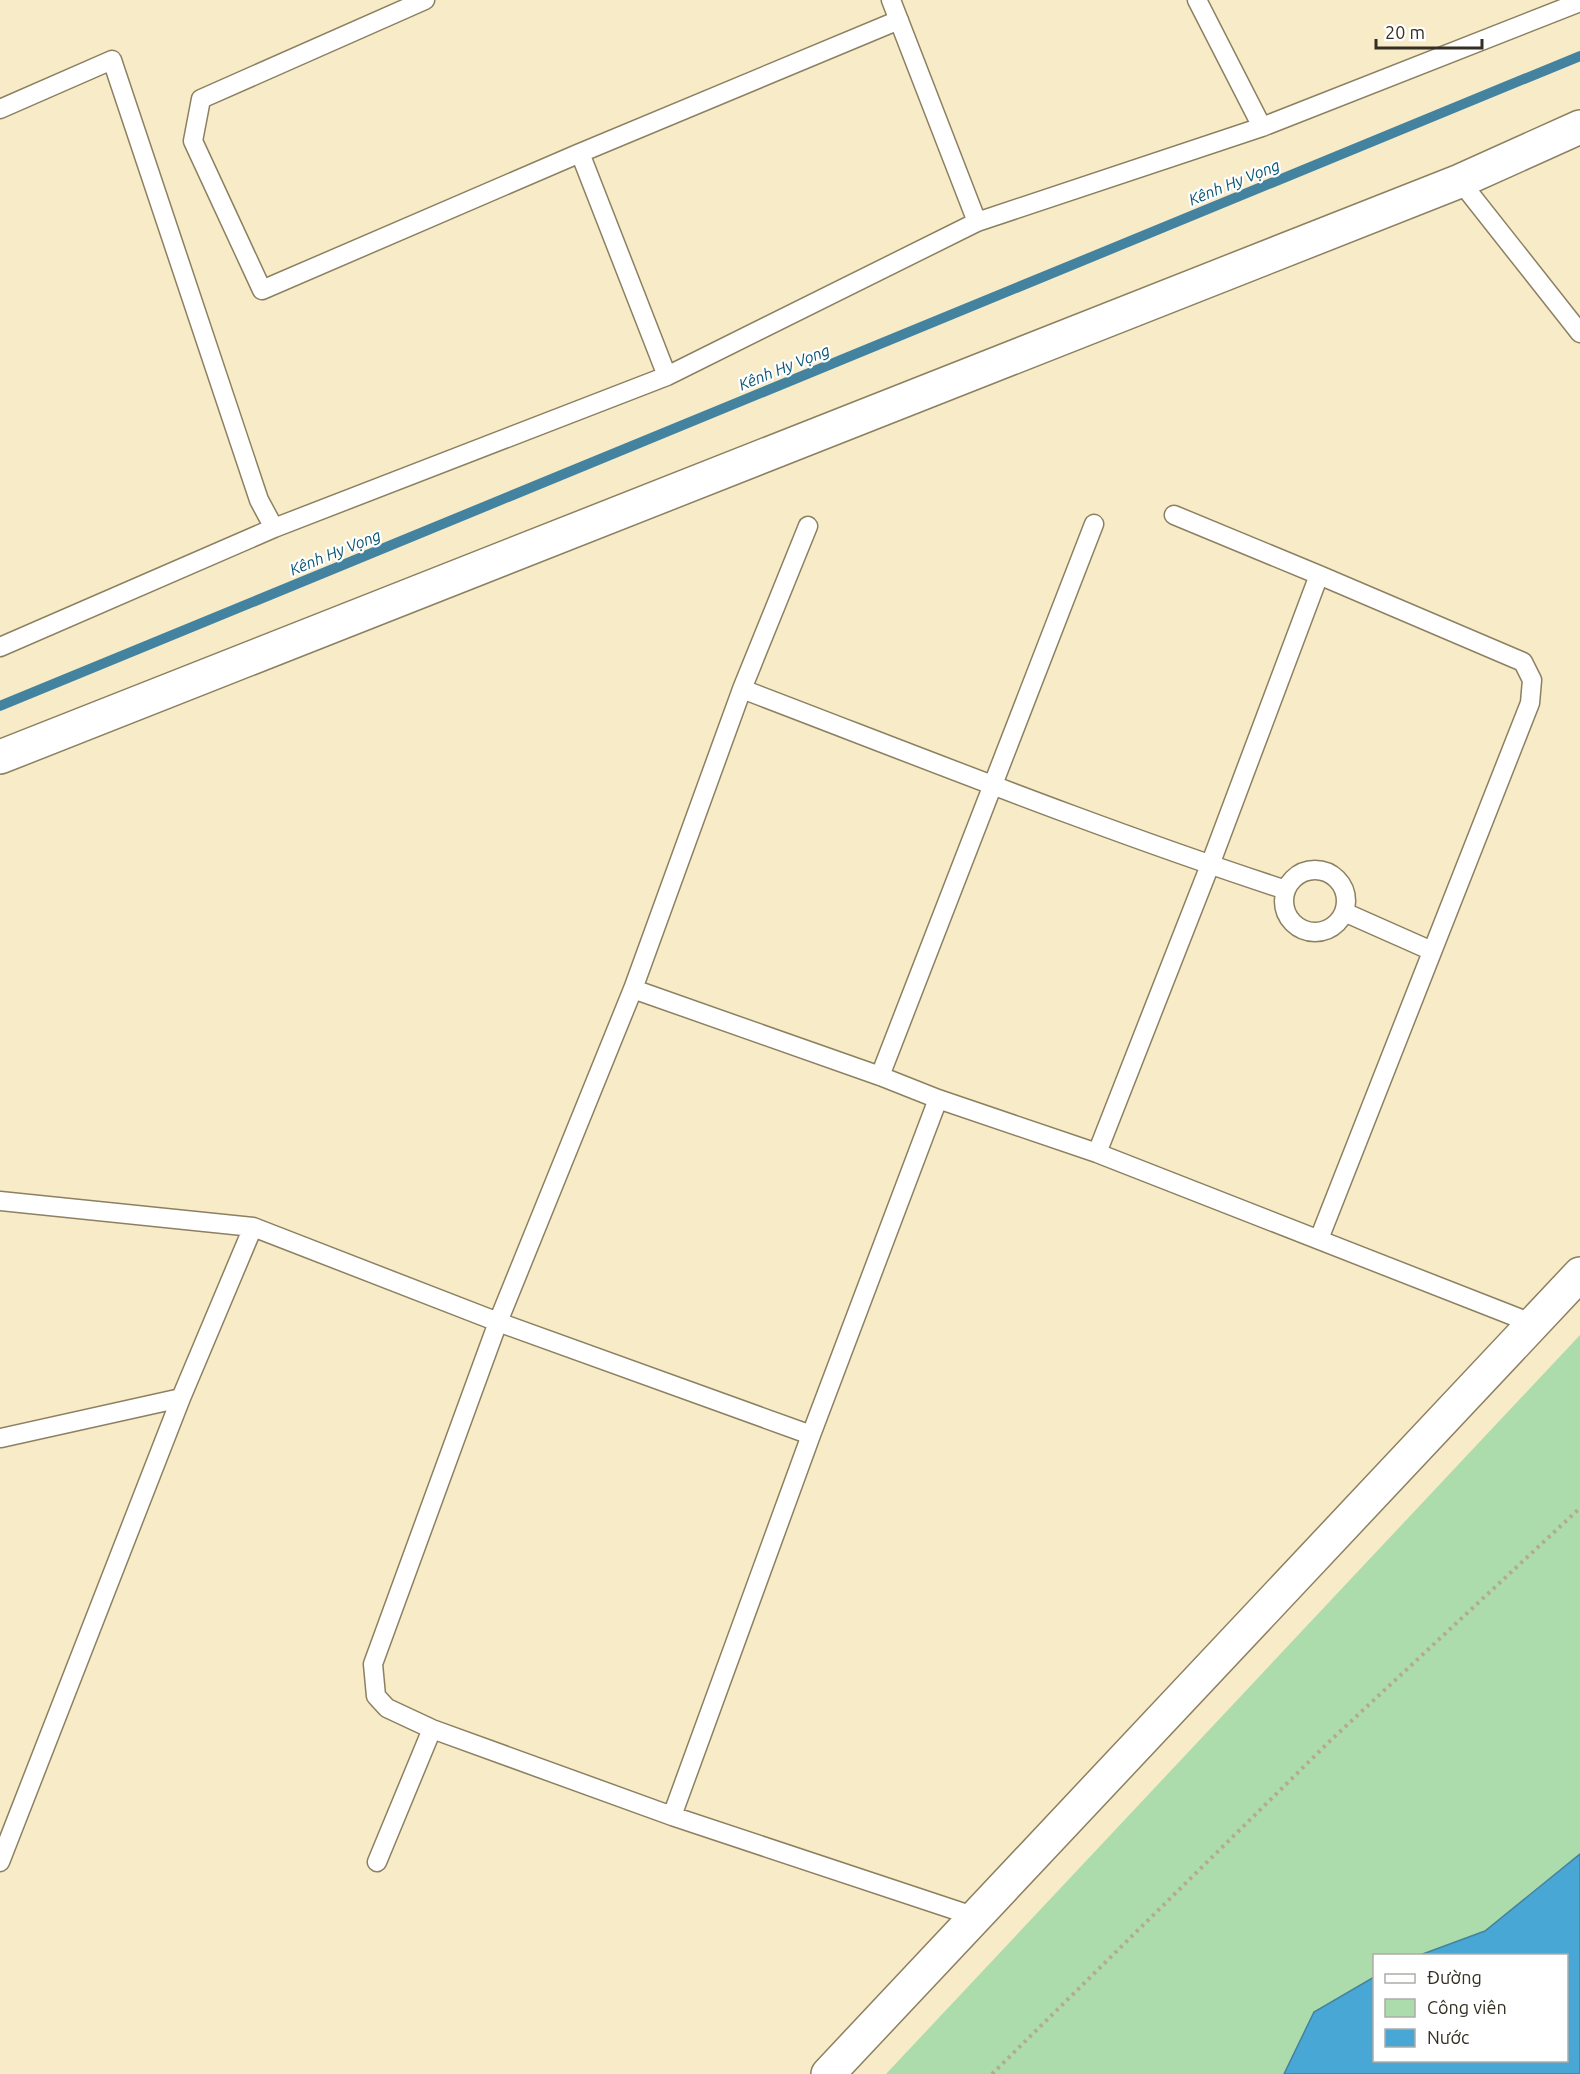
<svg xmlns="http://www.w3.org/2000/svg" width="1580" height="2074" font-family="Ubuntu,sans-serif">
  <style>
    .green { fill: #acdbac; fill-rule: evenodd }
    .water { fill: #49a7d5; stroke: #43839f; stroke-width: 1.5 }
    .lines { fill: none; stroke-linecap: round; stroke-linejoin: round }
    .stream { stroke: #43839f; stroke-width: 10 }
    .lane-casing { stroke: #8c8061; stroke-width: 21 }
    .street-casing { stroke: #8c8061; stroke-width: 36 }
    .path { stroke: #b4ab8f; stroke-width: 4; stroke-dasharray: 3 4.5; stroke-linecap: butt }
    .lane { stroke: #fff; stroke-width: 18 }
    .street { stroke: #fff; stroke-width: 33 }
    .labels { text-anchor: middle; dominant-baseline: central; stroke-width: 4.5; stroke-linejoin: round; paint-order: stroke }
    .water-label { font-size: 16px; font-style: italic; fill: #065574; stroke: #fff }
  </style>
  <rect width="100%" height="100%" fill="#f7ebc8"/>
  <path class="green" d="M1580 1335V2074H886ZM1374 1956H1566V2060H1374Z"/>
  <path class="water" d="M1580 1854V2074H1284L1314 2012 1374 1977V2060H1566V1956L1420 1955 1485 1931Z"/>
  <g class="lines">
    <path class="stream" d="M0 706 1580 56"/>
    <g class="lane-casing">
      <path id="lane" d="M425 0 201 99 193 141 262 290 580 153 667 376
        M891 0 977 222
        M1197 0 1262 127
        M0 109 112 60 259 500 274 528
        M580 153 899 20
        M1460 181 1580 333
        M1174 515 1319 575 1523 662 1532 680 1530 703 1319 1239
        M808 526 742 689 633 989 498 1322 373 1664 376 1696 387 1708 432 1729 672 1816 976 1917
        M0 647 274 528 667 376 977 222 1262 127 1580 2
        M742 689C923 758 1102 830 1286 890
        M1284 901a31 31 0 1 1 62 0a31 31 0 1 1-62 0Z
        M1344 912 1432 951
        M633 989 880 1076 938 1099 1097 1153 1534 1324
        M880 1076 1094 524
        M1097 1153 1210 865 1319 575
        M0 1201 253 1227 498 1322 811 1435
        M1 1438 181 1398
        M672 1816 811 1435 938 1099
        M0 1862 181 1398 253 1227
        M377 1862 432 1729"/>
    </g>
    <g class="street-casing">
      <path id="street" d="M0 757 1460 181 1580 127
        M828 2074 1580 1274"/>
    </g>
    <path class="path" d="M992 2074 1332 1739 1580 1508"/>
    <use href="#lane" class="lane"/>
    <use href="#street" class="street"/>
  </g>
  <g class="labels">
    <g class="water-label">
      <text transform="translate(1234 182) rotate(-22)">Kênh Hy Vọng</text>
      <text transform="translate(784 367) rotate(-22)">Kênh Hy Vọng</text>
      <text transform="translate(335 552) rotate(-22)">Kênh Hy Vọng</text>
    </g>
  </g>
  <rect x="1373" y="1954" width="195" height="108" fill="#ffffff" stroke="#aeaca7" stroke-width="1.5"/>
  <rect x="1385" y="1974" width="30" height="9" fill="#ffffff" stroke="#aeaca7" stroke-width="1.5"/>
  <text x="1427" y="1984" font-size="18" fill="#342f22">Đường</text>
  <rect x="1385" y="1999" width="30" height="18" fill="#acdbac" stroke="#aeaca7" stroke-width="1.5"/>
  <text x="1427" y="2014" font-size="18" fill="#342f22">Công viên</text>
  <rect x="1385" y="2029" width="30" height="18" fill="#49a7d5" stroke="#aeaca7" stroke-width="1.5"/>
  <text x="1427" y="2044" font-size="18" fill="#342f22">Nước</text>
  <path d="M1376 39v9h106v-9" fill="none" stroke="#342f22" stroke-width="3"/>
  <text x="1385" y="39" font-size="18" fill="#342f22" stroke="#ffffff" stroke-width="4.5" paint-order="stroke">20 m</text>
</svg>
